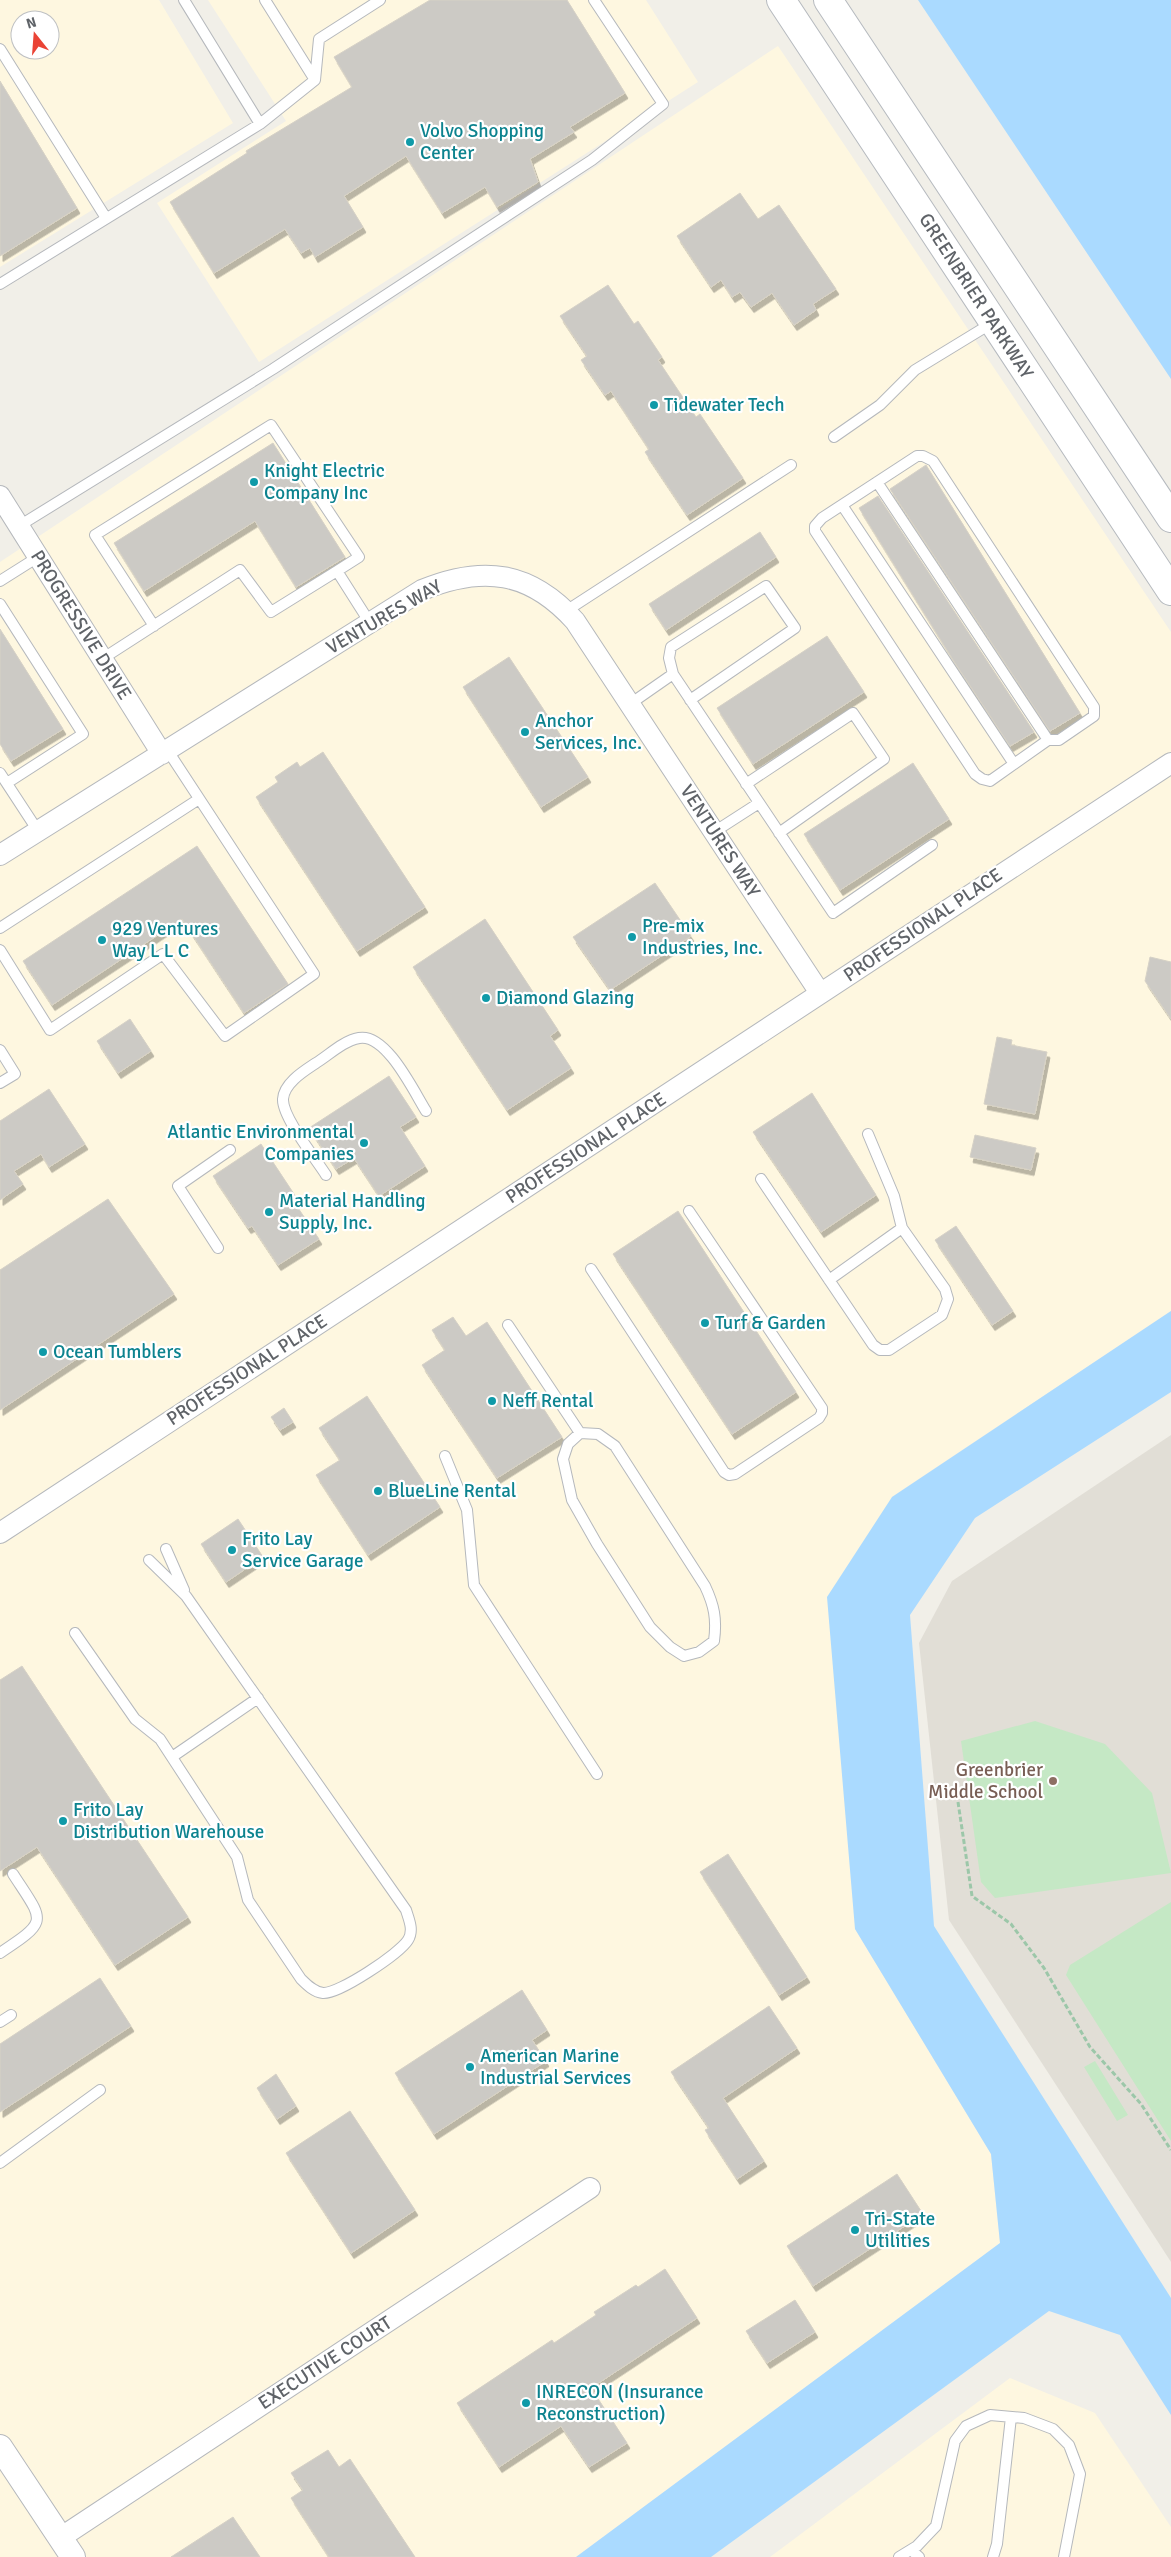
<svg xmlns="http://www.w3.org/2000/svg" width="1171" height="2557" font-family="Signika,sans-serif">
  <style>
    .commercial { fill: #fef7e0; fill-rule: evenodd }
    .education { fill: #e1ded6 }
    .green { fill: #c5e8c5 }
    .water { fill: #aadaff }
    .building { fill: #cccac5; stroke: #d6d1c6; filter: url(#shadow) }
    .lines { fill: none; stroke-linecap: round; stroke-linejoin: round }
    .service-casing { stroke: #b5b8bc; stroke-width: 12 }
    .minor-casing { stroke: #b5b8bc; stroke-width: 22 }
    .tertiary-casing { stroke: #b5b8bc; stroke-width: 26 }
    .secondary-casing { stroke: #b6babf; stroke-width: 30 }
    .path { stroke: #9cc7a9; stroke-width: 3; stroke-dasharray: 5 2.5; stroke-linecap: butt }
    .service { stroke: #fff; stroke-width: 10 }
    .minor { stroke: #fff; stroke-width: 20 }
    .tertiary { stroke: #fff; stroke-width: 24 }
    .secondary { stroke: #fff; stroke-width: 28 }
    .culture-dot { fill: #0f9aa8; stroke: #fff; stroke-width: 2 }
    .education-dot { fill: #8d6e63; stroke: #fff; stroke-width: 2 }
    .labels { text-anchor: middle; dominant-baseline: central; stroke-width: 4.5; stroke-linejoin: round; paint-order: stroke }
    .culture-label { font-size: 19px; fill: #0d838f; stroke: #fff; text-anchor: start }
    .street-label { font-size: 19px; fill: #5f6368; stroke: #fff }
    .education-label { font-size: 19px; fill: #785e54; stroke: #fff; text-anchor: end }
  </style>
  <defs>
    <filter id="shadow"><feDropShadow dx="3" dy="5.5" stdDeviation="0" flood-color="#0004"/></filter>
  </defs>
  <rect width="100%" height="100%" fill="#f1efe8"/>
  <path class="commercial" d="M0 0H159L233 123 0 267ZM20 20H50V50H20Z
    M208 0H646L698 82 259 362 157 203 286 121Z
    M778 46 1171 632V1311L892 1497 855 1929 991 2154 1000 2243 576 2557H0V562Z
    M1010 2378 1095 2413 1171 2527V2557H770Z"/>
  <path class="education" d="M1171 1435V2262L949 1920 919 1643 952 1581Z"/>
  <path class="green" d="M1035 1721 1105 1744 1152 1793 1171 1873 995 1898 981 1882 961 1741Z
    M1171 1902V2141L1066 1975 1070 1965Z
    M1095 2061 1128 2115 1117 2121 1084 2067Z"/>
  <path class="water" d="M918 0H1171V379Z
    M1171 1311V1392L975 1518 910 1615 934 1926 1171 2298V2415L1120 2335 1049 2311 711 2557H576L1000 2243 991 2154 855 1929 827 1597 892 1497Z"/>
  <path class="building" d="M430 0H567L625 93 570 127 574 132 530 159 538 182 497 207 485 187 442 213 406 156 344 196 363 227 315 257 310 248 301 253 285 229 214 273 170 202 247 153 246 151 352 87 334 57Z
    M0 81 77 208 0 256Z
    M740 193 758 219 779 205 836 289 813 304 816 310 794 325 772 293 751 307 740 292 732 297 721 280 711 287 677 236Z
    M608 285 634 324 638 321 662 357 658 360 696 417 700 414 743 478 687 515 645 452 649 449 611 391 605 395 581 360 587 356 560 316Z
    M273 443 345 557 296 587 255 521 144 591 114 543Z
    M926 465 1080 713 1050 731 890 489Z
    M878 496 1034 732 1010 746 955 663 859 508Z
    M760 532 776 557 666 630 649 604Z
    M0 629 63 729 11 761 0 744Z
    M827 636 864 692 753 764 717 708Z
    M509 657 588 777 541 807 463 687Z
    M323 752 425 907 357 951 256 797 278 782 275 777 297 762 300 767Z
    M913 763 949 819 840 890 804 834Z
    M197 846 288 984 244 1013 182 919 52 1005 23 961Z
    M655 883 691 936 610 990 573 937Z
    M485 919 558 1030 550 1036 571 1068 507 1110 413 967Z
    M1150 957 1171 962V1019L1145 981Z
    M130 1019 151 1051 118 1073 97 1041Z
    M997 1037 1012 1040 1011 1045 1047 1052 1035 1114 984 1104Z
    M389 1076 416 1117 400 1127 425 1166 379 1196 354 1158 336 1169 309 1128Z
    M49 1089 85 1144 49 1167 41 1154 14 1171 23 1184 0 1200V1121Z
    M812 1093 876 1195 821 1232 753 1132Z
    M975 1135 1036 1148 1031 1170 970 1157Z
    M261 1144 296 1197 292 1199 319 1239 278 1265 252 1226 248 1228 213 1176Z
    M108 1199 174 1294 0 1410V1270Z
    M678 1211 796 1392 732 1434 613 1254Z
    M956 1226 1013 1311 992 1325 935 1240Z
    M453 1317 466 1336 487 1322 562 1437 497 1478 422 1365 445 1350 432 1330Z
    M367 1396 440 1507 368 1555 316 1475 340 1460 319 1428Z
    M284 1408 293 1422 280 1430 271 1417Z
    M238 1519 263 1557 226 1582 201 1544Z
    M22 1666 188 1917 115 1965 37 1847 0 1871V1680Z
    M728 1854 807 1977 779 1995 700 1872Z
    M100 1978 131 2026 0 2112V2044Z
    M522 1990 547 2030 532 2040 546 2061 434 2134 395 2073Z
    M769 2006 797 2048 723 2098 764 2161 737 2179 705 2130 709 2128 671 2072Z
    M276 2074 296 2106 277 2119 257 2088Z
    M350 2111 415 2210 351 2253 286 2153Z
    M897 2174 923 2214 813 2286 787 2246Z
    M665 2269 697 2318 591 2388 627 2443 589 2467 561 2426 499 2467 457 2403 552 2340 554 2343 596 2315 594 2312 636 2285 638 2287Z
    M795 2300 815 2332 767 2363 746 2331Z
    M328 2450 339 2467 350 2459 415 2557H329L291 2498 303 2490 291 2473Z
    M233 2517 260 2557H171Z"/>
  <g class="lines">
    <g class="service-casing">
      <path id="service" d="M184 0 260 124
        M265 0 315 80
        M0 49 106 218
        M0 284 260 124 315 80 319 39 380 0
        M834 437 880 405 915 370 992 323
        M917 456H923L933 461 1094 707V716L1059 740H1048L990 781 982 779 975 774 815 531V526L822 518Z
        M877 482 1048 740
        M842 505 1014 764
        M19 526 273 369 592 160 663 104 594 0
        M0 581 38 557
        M0 604 83 734 7 783
        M566 611 791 465
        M154 626 95 535 271 425 359 557 337 571
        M102 659 240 570 271 612 337 571 370 623
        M673 674 669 658 671 647 766 586 795 628 690 700
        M630 704 673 674 833 913 932 845
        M0 773 38 831
        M746 784 853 713 884 759 779 833
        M714 832 759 803
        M0 928 199 799
        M0 950 50 1030 163 954 225 1036 314 974 168 751
        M0 1050 15 1074 0 1083
        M326 1175C316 1159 282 1117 283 1099 284 1083 304 1071 316 1063 329 1055 343 1041 359 1038 386 1033 413 1090 426 1111
        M761 1179 873 1345 880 1350H889L942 1315 948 1299 945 1289 902 1228 894 1196 868 1134
        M218 1248 178 1186 230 1150
        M591 1269 724 1472 729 1475 735 1474 819 1418 822 1413V1408L689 1211
        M829 1280 902 1228
        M508 1325 580 1433 598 1434 615 1446 705 1586C714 1605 717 1619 714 1641L699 1652 684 1656 670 1647 650 1627 597 1544 572 1500 563 1459 568 1444 580 1433
        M445 1456 467 1510 474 1585 597 1774
        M166 1549 184 1590
        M75 1633 135 1719 160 1739 237 1857 248 1900 301 1979C307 1985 314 1992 323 1993 339 1994 399 1954 408 1940 414 1930 409 1920 406 1910L186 1596 149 1560
        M172 1757 258 1698
        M0 1953C50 1920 44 1922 13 1874
        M0 2022 11 2015
        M0 2163 100 2090
        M911 2550 919 2557
        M899 2557 917 2546 936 2526 955 2441 966 2426 990 2415 1024 2418 1053 2429 1069 2445 1080 2474 1064 2557
        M993 2557 997 2544 1011 2417"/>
    </g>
    <g class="minor-casing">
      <path id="minor" d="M0 496 162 754
        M0 855 422 590C483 565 530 571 575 621L820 993
        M0 1533 1171 763
        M60 2538 590 2188"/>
    </g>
    <g class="tertiary-casing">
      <path id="tertiary" d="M0 2447 73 2557"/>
    </g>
    <g class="secondary-casing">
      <path id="secondary" d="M781 0 1171 591
        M828 0 1171 518"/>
    </g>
    <path class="path" d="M958 1802 972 1896 1011 1924 1044 1968 1090 2047 1141 2104 1171 2150"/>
    <use href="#service" class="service"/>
    <use href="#minor" class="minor"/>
    <use href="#tertiary" class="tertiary"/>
    <use href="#secondary" class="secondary"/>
  </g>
  <g class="culture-dot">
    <circle cx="410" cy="142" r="5"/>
    <circle cx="654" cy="405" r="5"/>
    <circle cx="254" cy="482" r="5"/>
    <circle cx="525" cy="732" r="5"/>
    <circle cx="632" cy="937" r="5"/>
    <circle cx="102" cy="940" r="5"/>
    <circle cx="486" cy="998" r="5"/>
    <circle cx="364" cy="1143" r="5"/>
    <circle cx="269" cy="1212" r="5"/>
    <circle cx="705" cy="1323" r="5"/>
    <circle cx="43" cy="1352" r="5"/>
    <circle cx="492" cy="1401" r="5"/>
    <circle cx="378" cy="1491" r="5"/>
    <circle cx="232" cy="1550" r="5"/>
    <circle cx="63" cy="1821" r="5"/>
    <circle cx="470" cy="2067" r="5"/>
    <circle cx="855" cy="2230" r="5"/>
    <circle cx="526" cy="2403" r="5"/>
  </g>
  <circle class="education-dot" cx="1053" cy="1781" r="5"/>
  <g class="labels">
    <g class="culture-label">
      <text x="420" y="131">Volvo Shopping<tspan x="420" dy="22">Center</tspan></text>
      <text x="664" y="405">Tidewater Tech</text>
      <text x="264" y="471">Knight Electric<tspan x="264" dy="22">Company Inc</tspan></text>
      <text x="535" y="721">Anchor<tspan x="535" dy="22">Services, Inc.</tspan></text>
      <text x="642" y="926">Pre-mix<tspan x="642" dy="22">Industries, Inc.</tspan></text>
      <text x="112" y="929">929 Ventures<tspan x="112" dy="22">Way L L C</tspan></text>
      <text x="496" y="998">Diamond Glazing</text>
      <text x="354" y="1132" text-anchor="end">Atlantic Environmental<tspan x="354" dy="22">Companies</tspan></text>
      <text x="279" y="1201">Material Handling<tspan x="279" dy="22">Supply, Inc.</tspan></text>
      <text x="715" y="1323">Turf &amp; Garden</text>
      <text x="53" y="1352">Ocean Tumblers</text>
      <text x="502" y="1401">Neff Rental</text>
      <text x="388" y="1491">BlueLine Rental</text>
      <text x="242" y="1539">Frito Lay<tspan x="242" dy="22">Service Garage</tspan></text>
      <text x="73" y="1810">Frito Lay<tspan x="73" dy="22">Distribution Warehouse</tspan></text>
      <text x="480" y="2056">American Marine<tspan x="480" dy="22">Industrial Services</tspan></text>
      <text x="865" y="2219">Tri-State<tspan x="865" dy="22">Utilities</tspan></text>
      <text x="536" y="2392">INRECON (Insurance<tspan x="536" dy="22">Reconstruction)</tspan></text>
    </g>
    <g class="street-label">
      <text transform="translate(976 296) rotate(57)">GREENBRIER PARKWAY</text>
      <text transform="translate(384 617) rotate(-30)">VENTURES WAY</text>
      <text transform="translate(81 625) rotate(58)">PROGRESSIVE DRIVE</text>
      <text transform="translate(720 841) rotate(57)">VENTURES WAY</text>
      <text transform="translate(923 925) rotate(-34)">PROFESSIONAL PLACE</text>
      <text transform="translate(586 1148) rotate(-33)">PROFESSIONAL PLACE</text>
      <text transform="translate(247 1370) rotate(-33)">PROFESSIONAL PLACE</text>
      <text transform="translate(325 2363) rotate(-33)">EXECUTIVE COURT</text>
    </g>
    <g class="education-label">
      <text x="1043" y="1770">Greenbrier<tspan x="1043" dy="22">Middle School</tspan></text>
    </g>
  </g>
  <g transform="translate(35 35) rotate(343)"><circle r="24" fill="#ffffff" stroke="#bfc1c3"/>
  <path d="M0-4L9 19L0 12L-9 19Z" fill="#ea4335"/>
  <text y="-8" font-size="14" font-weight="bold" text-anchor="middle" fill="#5f6368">N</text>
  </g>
</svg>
